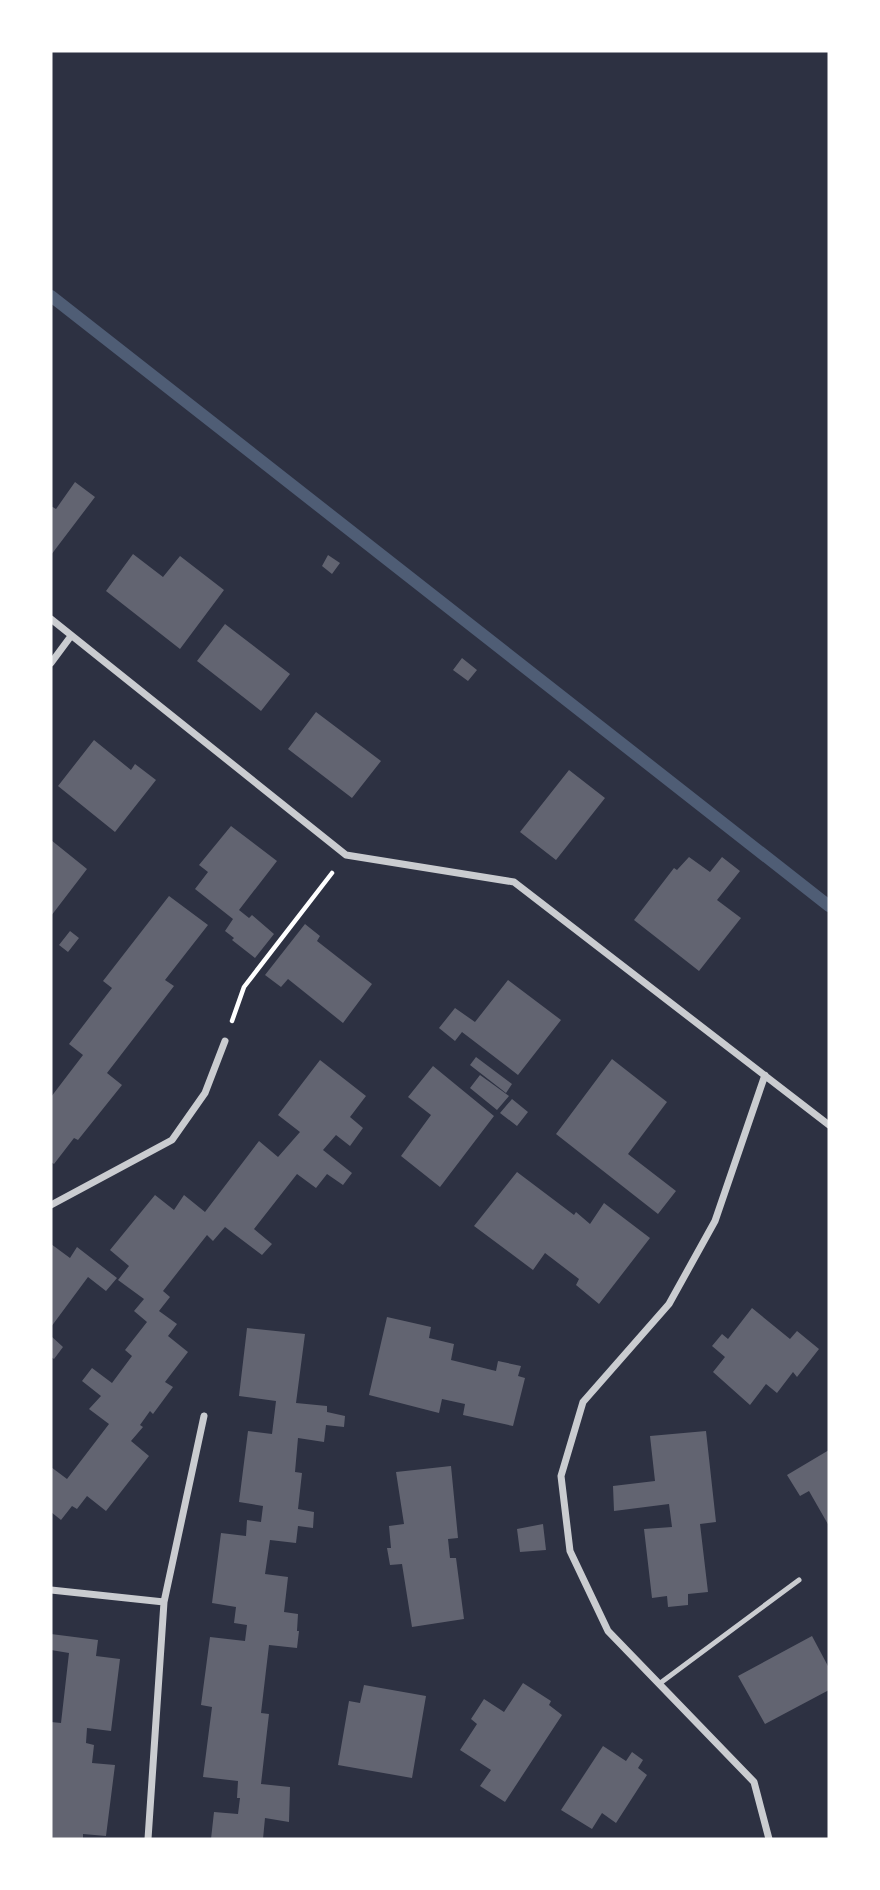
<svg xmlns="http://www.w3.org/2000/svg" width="880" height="1890" font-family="'Crimson Pro',serif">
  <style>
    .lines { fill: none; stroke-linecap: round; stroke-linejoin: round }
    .stream { stroke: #4f5d75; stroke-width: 12 }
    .building { fill: #626471 }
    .path { stroke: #fff; stroke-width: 4.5 }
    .service { stroke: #caccd0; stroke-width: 5 }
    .minor { stroke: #caccd0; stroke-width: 7 }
  </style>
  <rect width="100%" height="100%" fill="#2d3142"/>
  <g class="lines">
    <path class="stream" d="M51 296 829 906"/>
  </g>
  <path class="building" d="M75 482 95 497 51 555V506L56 509Z
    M133 554 163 577 180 556 224 590 180 649 106 591Z
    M328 555 340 563 332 574 322 566Z
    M225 624 290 674 261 711 197 661Z
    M462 658 477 670 468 681 453 670Z
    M316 712 381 761 352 798 288 749Z
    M94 740 131 770 135 764 156 780 115 832 58 786Z
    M569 770 605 798 556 860 520 832Z
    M231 826 277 861 239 910 249 918 252 915 274 934 255 958 232 940 234 938 225 931 233 919 195 889 208 872 199 865Z
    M51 840 87 869 51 916Z
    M689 857 710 872 722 857 740 871 717 900 741 918 699 971 634 920 674 868 677 870Z
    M169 896 208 925 165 980 174 986 107 1073 122 1085 78 1140 74 1138 54 1164 51 1162V1097L83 1055 69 1044 112 988 103 981Z
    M305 924 320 936 317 941 372 984 343 1023 288 979 281 987 265 975Z
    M70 931 79 938 68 952 59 945Z
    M508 980 561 1020 518 1075 462 1032 455 1041 439 1028 455 1008 475 1022Z
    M476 1057 512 1084 506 1093 470 1065Z
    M612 1059 667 1102 628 1154 676 1191 658 1214 556 1134Z
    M320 1060 366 1096 350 1117 363 1128 350 1146 336 1135 323 1150 352 1173 343 1185 327 1174 316 1188 297 1174 254 1229 272 1244 262 1255 225 1227 213 1241 207 1235 163 1291 170 1297 159 1311 177 1324 168 1336 188 1352 165 1382 173 1387 153 1414 150 1411 140 1425 143 1427 131 1441 149 1456 106 1511 87 1496 77 1509 72 1506 61 1520 51 1512V1467L67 1479 109 1424 89 1409 101 1396 82 1381 92 1368 112 1383 132 1356 125 1350 147 1322 134 1311 144 1299 118 1280 129 1266 110 1250 155 1195 174 1210 184 1195 205 1212 259 1141 278 1157 300 1132 278 1115Z
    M433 1066 494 1116 440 1187 401 1156 431 1115 408 1097Z
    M480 1075 509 1096 497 1110 470 1088Z
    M512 1099 528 1112 517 1126 500 1113Z
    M517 1172 574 1215 576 1212 590 1224 604 1203 650 1238 599 1304 576 1285 579 1279 545 1253 533 1270 474 1226Z
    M51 1244 70 1258 77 1247 117 1278 106 1291 88 1277 51 1327Z
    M752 1308 790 1339 797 1331 819 1349 797 1377 793 1372 777 1393 766 1384 750 1405 713 1372 725 1357 712 1346 722 1334 728 1339Z
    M387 1317 431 1327 429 1338 454 1344 451 1360 496 1371 498 1361 521 1366 518 1376 525 1378 513 1426 463 1415 465 1404 442 1399 439 1413 369 1395Z
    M247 1328 305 1334 296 1403 327 1406V1412L345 1416 344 1427 326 1425 324 1442 298 1438 295 1472 302 1473 298 1509 314 1512 313 1528 298 1526 296 1543 270 1540 265 1574 288 1577 284 1612 298 1614 297 1631H299L297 1648 269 1645 261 1713 269 1714 261 1784 290 1787 289 1822 265 1818 263 1839H211L214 1812 238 1814 240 1798H237L238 1781 203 1777 212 1707 201 1705 210 1637 245 1641 247 1625 234 1623 236 1607 212 1603 221 1533 246 1536 247 1520 261 1522 263 1506 239 1502 248 1431 272 1434 276 1401 239 1396Z
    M51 1336 63 1347 54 1359 51 1357Z
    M706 1431 716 1522 700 1524 708 1592 688 1594V1605L668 1607 667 1596 652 1598 644 1529 672 1527 669 1504 614 1511 613 1486 655 1481 650 1436Z
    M829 1450V1526L809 1491 800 1496 787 1475Z
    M451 1466 458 1538 448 1539 450 1558H456L464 1619 412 1627 402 1564 390 1565 387 1548H391L389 1526 404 1524 396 1472Z
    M543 1524 546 1550 520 1552 517 1529Z
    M51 1634 98 1640 96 1656 120 1659 111 1731 87 1728 86 1743 94 1745 92 1763 115 1765 106 1836 83 1834V1839H51V1722L61 1723 69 1653 51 1650Z
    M812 1636 829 1668V1690L765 1724 738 1676Z
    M523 1683 551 1701 549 1705 562 1715 505 1802 480 1786 491 1770 460 1750 477 1724 471 1719 484 1699 504 1712Z
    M364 1685 426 1696 412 1778 338 1765 349 1701 360 1703Z
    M603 1746 626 1761 632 1752 643 1760 638 1768 647 1775 616 1823 602 1813 592 1829 561 1810Z"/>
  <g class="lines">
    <path class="path" d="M232 1021 244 987 332 873"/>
    <path class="service" d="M659 1684 799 1580"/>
    <path class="minor" d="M51 619 346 855 514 882 829 1125
      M51 663 71 636
      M765 1075 715 1221 669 1304 583 1402 561 1476 570 1551 608 1631 754 1782 769 1839
      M51 1205 172 1140 205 1093 225 1041
      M51 1590 164 1602
      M148 1839 164 1602 204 1416"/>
  </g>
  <rect width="880" height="1890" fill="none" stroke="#ffffff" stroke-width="105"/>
</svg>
